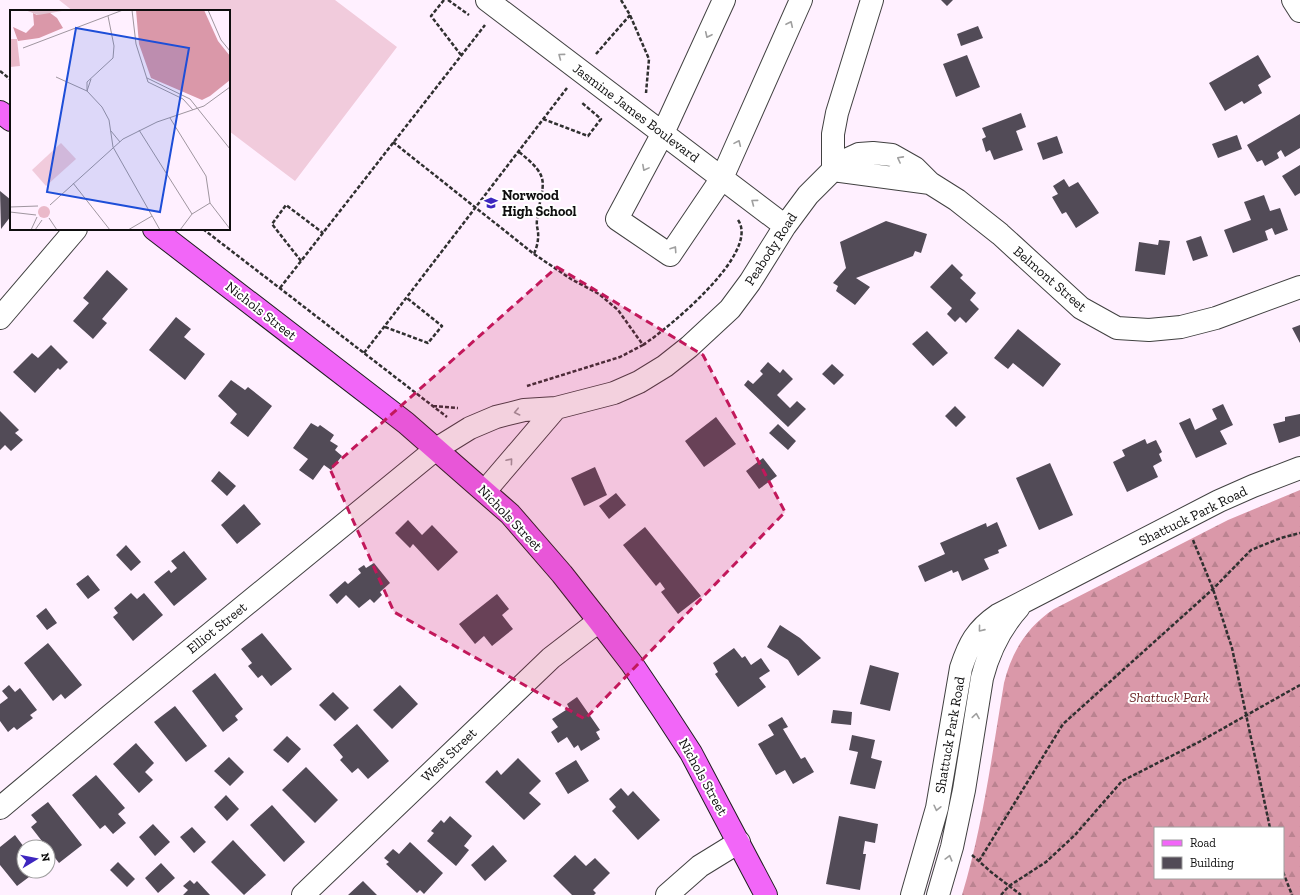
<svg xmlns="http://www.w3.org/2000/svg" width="1300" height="895" font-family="'Zilla Slab',serif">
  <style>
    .forest { fill: url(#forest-firs); fill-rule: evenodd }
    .pitch { fill: #f1cbdc }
    .building { fill: #524b57 }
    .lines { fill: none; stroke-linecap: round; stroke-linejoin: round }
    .minor-casing { stroke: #414141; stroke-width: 24 }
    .major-casing { stroke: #1f1f1f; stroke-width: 24 }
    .path { stroke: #303030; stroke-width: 2.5; stroke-dasharray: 4 2; stroke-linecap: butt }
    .minor { stroke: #fff; stroke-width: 22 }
    .major { stroke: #f266f8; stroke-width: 22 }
    .oneway { stroke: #9f9f9f }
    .marked { fill: #c2185b; fill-opacity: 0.2; stroke: #c2185b; stroke-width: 3; stroke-dasharray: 8 5; stroke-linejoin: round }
    .labels { text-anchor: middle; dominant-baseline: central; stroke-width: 4; stroke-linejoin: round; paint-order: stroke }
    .street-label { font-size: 14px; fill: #0e0e0e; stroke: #fff }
    .poi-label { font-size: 14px; font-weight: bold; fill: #0e0e0e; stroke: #fff; text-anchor: start }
    .park-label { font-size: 14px; font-style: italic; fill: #671e1f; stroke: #fff }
    .inset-road { fill: none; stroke: #9f969f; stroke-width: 1 }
    .view { fill: #1d4ed8; fill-opacity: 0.15; stroke: #1d4ed8; stroke-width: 2 }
    .inset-edge { fill: none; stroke: #0e0e0e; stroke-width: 2 }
  </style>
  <defs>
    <pattern id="forest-firs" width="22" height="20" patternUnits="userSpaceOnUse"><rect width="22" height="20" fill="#da98a9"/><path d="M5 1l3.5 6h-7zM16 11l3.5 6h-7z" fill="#ba8290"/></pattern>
  </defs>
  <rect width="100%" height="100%" fill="#fff0ff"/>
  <path class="forest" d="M1300 490V895H962C983 826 992 754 1004 683 1012 651 1027 627 1054 609L1228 520ZM1155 828H1283V878H1155Z"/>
  <path class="pitch" d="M59 0H335L397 47 295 181 229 131V11H73Z"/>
  <path class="building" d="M941 0H953L947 6Z
    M978 26 983 38 961 46 957 34Z
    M967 55 980 87 956 97 943 64Z
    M1258 55 1271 77 1258 85 1262 93 1244 104 1242 101 1225 111 1209 83Z
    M1021 113 1026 127 1016 131 1023 150 994 160 990 150 986 152 982 139 986 137 982 128Z
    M1300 114V148L1285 157 1281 150 1277 153 1279 158 1265 166 1262 160 1257 162 1247 145Z
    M1237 135 1242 149 1218 158 1212 144Z
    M1057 136 1063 153 1043 160 1037 143Z
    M1300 165V193L1295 196 1282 176Z
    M1064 179 1069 187 1078 182 1099 213 1076 228 1066 212 1062 214 1052 197 1058 194 1053 186Z
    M0 191 11 200V216L1 229Z
    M1264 195 1270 211 1280 208 1288 230 1275 235 1272 228 1265 231 1268 240 1233 253 1224 230 1251 220 1244 202Z
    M886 221 927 234 921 253 915 251 913 256 856 278 870 287 855 305 836 291 838 286 833 283 846 268 840 242Z
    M1201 236 1208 256 1193 261 1186 241Z
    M1159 240 1170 241 1165 275 1135 271 1139 242 1158 245Z
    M952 264 963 275 960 278 976 293 970 300 979 309 966 323 960 317 955 322 947 314 952 308 930 287Z
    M107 270 128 289 102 319 107 323 93 339 73 321 89 303 83 298Z
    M176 317 191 329 184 337 205 354 185 380 149 350Z
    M1300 325V343L1292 328Z
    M1018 329 1061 364 1043 387 1013 363 1008 369 994 358Z
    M927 331 948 353 933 366 912 344Z
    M51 345 68 362 60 370 58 368 35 393 13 372 32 353 38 358Z
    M768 362 780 373 783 369 793 379 777 395 790 408 797 401 806 409 788 427 744 385 748 380 753 384 763 374 760 371Z
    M832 364 844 375 834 385 822 374Z
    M231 380 245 390 248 387 272 406 248 437 230 423 237 414 218 396Z
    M1223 404 1233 425 1220 431 1227 444 1196 458 1179 423 1190 418 1195 430 1217 419 1212 409Z
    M955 406 966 417 956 427 945 416Z
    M0 411 19 430 15 433 23 440 11 451 5 445 0 450Z
    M1300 414V436L1279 443 1273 424 1285 421V417Z
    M716 417 736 444 704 467 685 441Z
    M311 423 318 427 320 425 334 435 330 441 338 446 335 450 342 456 331 470 324 465 313 480 299 470 308 459 293 448Z
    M778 424 796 441 788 450 769 433Z
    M1145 439 1147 444 1156 440 1162 452 1159 454 1162 461 1153 466 1158 477 1127 492 1113 462 1125 456 1122 450Z
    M763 458 777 476 759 489 746 471Z
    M1050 463 1073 515 1039 530 1016 478Z
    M595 467 607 495 584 506 571 478Z
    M219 471 236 486 227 496 211 481Z
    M616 493 626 505 609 519 599 506Z
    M244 504 261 524 237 544 221 525Z
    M408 520 422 535 432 525 458 552 438 571 413 544 410 548 395 533Z
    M997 522 1007 546 998 550 999 553 984 559 989 569 962 581 958 571 953 573 952 570 925 582 918 566 945 554 940 543 986 523 987 527Z
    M645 527 701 596 678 614 661 592 665 589 660 582 656 586 623 545Z
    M126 545 141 562 131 571 116 555Z
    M184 551 207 579 174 606 154 582 169 570 171 573 177 568 171 561Z
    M374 563 390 583 380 592 382 595 374 603 370 599 359 608 346 595 337 604 329 595 345 581 348 584 361 573 358 569 364 565 366 568Z
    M88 575 100 590 88 599 76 584Z
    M131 593 137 599 144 593 163 615 133 641 113 617 118 613 114 608Z
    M497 594 509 609 502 615 513 629 492 646 484 636 475 644 459 624Z
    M46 608 57 623 47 630 36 616Z
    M780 625 800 638 821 658 798 676 788 660 767 647Z
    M262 633 292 669 271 686 262 675 258 678 248 666 252 663 241 649Z
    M48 643 82 685 65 699 61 694 53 701 24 663Z
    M734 648 742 658 745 656 751 665 761 658 770 671 759 678 766 687 738 707 715 674 718 672 713 663Z
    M870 665 899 673 890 711 860 704Z
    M215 673 243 709 235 716 238 720 223 732 192 691Z
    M9 685 15 692 20 688 37 710 30 715 33 718 17 730 14 727 8 732 0 721V704L8 698 2 691Z
    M400 685 418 704 392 729 373 710Z
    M333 692 349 708 335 721 319 705Z
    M577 697 600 730 596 732 600 739 581 751 578 745 574 748 567 737 558 743 551 732 558 727 552 719 569 708 567 704Z
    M175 706 207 746 186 762 154 722Z
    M833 710 852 712 851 725 831 723Z
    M782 717 788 727 783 729 801 759 805 757 814 772 793 784 785 770 776 775 758 744 774 735 768 725Z
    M357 724 389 761 368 779 358 768 352 773 340 760 343 757 333 745Z
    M852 735 875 740 871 758 882 761 875 789 850 784 858 752 849 750Z
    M287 736 301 749 288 763 273 750Z
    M136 743 154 763 145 772 153 780 139 793 113 764Z
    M229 757 244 772 230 786 214 771Z
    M518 758 541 781 529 793 541 804 524 820 485 782 497 770 501 775Z
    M576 760 589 781 568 794 555 773Z
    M306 767 338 800 315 823 282 790Z
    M96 775 125 808 118 814 126 823 113 834 105 825 100 829 72 795Z
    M621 788 628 796 633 791 660 820 638 840 612 811 616 807 609 799Z
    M226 795 239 809 227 821 214 807Z
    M48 802 82 845 59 863 31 827 37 822 31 815Z
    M272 805 305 842 284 862 250 825Z
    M450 816 472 836 464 846 469 850 456 866 427 841 434 833 431 831 441 820 444 823Z
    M839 816 878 824 875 843 865 841 863 854H866L860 890 826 884Z
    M153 824 170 842 155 856 139 837Z
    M192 827 206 842 194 853 180 837Z
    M15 835 24 847V871H37L17 886 0 865V847Z
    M233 840 266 875 244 895 211 862Z
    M410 842 443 873 424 894 420 890 417 893 386 864 389 862 384 858 393 849 399 854Z
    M493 845 507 861 485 881 471 865Z
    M575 855 586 866 595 858 610 873 593 890 596 893 594 895H572L553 876Z
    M118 862 135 879 127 887 110 870Z
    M161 863 175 878 158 893 145 878Z
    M190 880 194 884 197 881 210 895H183L188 890 183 886Z
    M363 881 377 895H348Z"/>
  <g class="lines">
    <g class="minor-casing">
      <path id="minor" d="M487 0 785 226
        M724 0 663 133 617 219 670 255 722 178 801 0
        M1293 0 1300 11
        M833 170V134L837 113 872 0
        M833 170 930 183
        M0 318 76 229
        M485 491 556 408
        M0 808 111 715 436 449 470 428 496 417 524 410 556 408 614 393 639 382 665 366 689 347 730 309 750 282 785 226 808 195 833 170 846 160 859 154 873 153 892 155 915 168 930 183 957 200 1000 234 1081 308 1117 328 1149 330 1181 327 1216 318 1300 287
        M303 895 551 658 599 621
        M667 895 700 866 739 842
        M912 895 937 808 961 668C969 644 976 630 998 615L1219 501 1253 486 1300 468
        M938 895 952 847 964 790 982 678C989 651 1000 628 1019 607"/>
    </g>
    <g class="major-casing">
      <path id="major" d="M0 112 11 120
        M154 229 406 423 510 514 562 574 599 621 632 664 663 710 691 753 766 895"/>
    </g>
    <path class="path" d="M444 0 431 16 461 55
      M448 0 469 15
      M621 0 630 15 649 59 646 93
      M596 54 630 15
      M0 71 11 80
      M543 119 588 136 601 119 581 102
      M393 142 534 254 571 279 599 294 618 310 643 345 620 357 527 386
      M519 152C553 179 542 182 537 220 536 226 539 232 538 238 538 243 536 249 534 254
      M203 229 447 417
      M301 261 272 224 286 205 323 233
      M280 288 485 25
      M385 327 428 343 442 326 407 298
      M643 345C667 329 761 253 738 220
      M364 353 567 88
      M433 406 458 408
      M1193 540 1213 589 1232 648 1270 828
      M972 855 991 872 1021 895
      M979 861 1063 724 1213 589 1251 550 1281 538 1300 533
      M1283 872 1292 895
      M1001 895 1009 886 1046 862 1075 835 1122 781 1199 742 1300 685"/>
    <use href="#minor" class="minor"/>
    <use href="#major" class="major"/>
  </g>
  <defs><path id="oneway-chevron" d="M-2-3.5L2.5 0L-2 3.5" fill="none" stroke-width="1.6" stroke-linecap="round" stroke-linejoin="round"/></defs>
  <g class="oneway">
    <use href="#oneway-chevron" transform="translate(790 24) rotate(-65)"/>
    <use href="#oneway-chevron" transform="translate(708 35) rotate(115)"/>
    <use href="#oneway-chevron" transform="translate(561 56) rotate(-143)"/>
    <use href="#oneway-chevron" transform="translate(738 143) rotate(-66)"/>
    <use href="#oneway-chevron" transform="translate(900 159) rotate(-152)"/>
    <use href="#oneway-chevron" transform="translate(645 168) rotate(118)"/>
    <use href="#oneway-chevron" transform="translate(754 202) rotate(-143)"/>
    <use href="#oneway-chevron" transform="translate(674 249) rotate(-56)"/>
    <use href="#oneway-chevron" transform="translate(517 412) rotate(167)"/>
    <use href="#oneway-chevron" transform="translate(510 461) rotate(-50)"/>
    <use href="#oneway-chevron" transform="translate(981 629) rotate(129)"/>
    <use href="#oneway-chevron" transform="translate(976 716) rotate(-81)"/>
    <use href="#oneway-chevron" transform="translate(937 808) rotate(103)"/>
    <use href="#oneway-chevron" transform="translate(949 858) rotate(-75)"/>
  </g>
  <path class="marked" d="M557 267 703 355 785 512 585 719 394 612 330 469Z"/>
  <defs>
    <g id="school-bare" transform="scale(1.08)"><path d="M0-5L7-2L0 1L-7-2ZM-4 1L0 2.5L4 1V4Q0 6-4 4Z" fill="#3d26bf" stroke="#fff" stroke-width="2.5" paint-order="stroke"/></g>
  </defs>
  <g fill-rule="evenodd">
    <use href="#school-bare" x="491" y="203"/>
  </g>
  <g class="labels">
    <g class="street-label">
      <text transform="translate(636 113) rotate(37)">Jasmine James Boulevard</text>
      <text transform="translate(771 249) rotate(-57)">Peabody Road</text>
      <text transform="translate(1050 279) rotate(41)">Belmont Street</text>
      <text transform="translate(261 311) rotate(38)">Nichols Street</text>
      <text transform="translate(1193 516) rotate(-26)">Shattuck Park Road</text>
      <text transform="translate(510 518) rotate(46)">Nichols Street</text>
      <text transform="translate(217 628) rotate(-39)">Elliot Street</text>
      <text transform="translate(950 735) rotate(-80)">Shattuck Park Road</text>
      <text transform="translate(449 755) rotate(-44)">West Street</text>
      <text transform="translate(703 777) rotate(61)">Nichols Street</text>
    </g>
    <g class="poi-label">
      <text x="502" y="195">Norwood<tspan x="502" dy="16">High School</tspan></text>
    </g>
    <g class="park-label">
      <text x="1169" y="697">Shattuck Park</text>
    </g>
  </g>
  <g transform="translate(10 10)">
    <rect width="220" height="220" fill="#fff0ff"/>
    <path d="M28 202a6 6 0 1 1 12 0a6 6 0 1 1-12 0Z" fill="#eab9c9"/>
    <path d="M36 0 47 8 53 18 29 28 8 31 3 17 16 23 24 15 23 3 27 5ZM126 0H194L208 31 220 46V70L200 86 192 90 141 68 129 34Z" fill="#da98a9"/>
    <path d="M15 0H58L28 5Z" fill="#e1c1d0"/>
    <path d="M0 29H7L10 56 0 57Z" fill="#eab9c9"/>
    <path d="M51 133 66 149 36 176 22 160Z" fill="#f1cbdc"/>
    <path class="inset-road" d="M122 0 126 34 138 72 173 89 183 100M198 0 211 30 220 41M13 38 113 0M46 67 77 81 92 97 99 110 103 137 150 220M137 68 180 89 220 139M77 81V72L103 48 104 36 98 6M77 81 81 69M160 108 196 166 200 193 220 219M129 120 182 204M101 121 110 132M63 173 100 220M40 195 113 129 147 112 194 96 220 77M0 197 28 196M0 202 26 205M39 208 47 220M21 220 27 207M25 220 32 210M118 220 142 206M170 220 182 204 200 193"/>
    <path class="view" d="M66 18 179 38 150 202 37 182Z"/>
    <rect width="220" height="220" class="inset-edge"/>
  </g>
  <rect x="1154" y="827" width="130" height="52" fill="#ffffff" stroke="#9f9f9f"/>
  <rect x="1162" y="840" width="20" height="6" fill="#f266f8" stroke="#9f9f9f"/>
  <text x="1190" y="847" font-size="12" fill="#0e0e0e">Road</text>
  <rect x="1162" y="857" width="20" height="12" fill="#524b57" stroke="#9f9f9f"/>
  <text x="1190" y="867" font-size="12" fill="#0e0e0e">Building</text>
  <g transform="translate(36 859) rotate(80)"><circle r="19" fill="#ffffff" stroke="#9f9f9f"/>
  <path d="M0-3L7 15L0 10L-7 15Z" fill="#3d26bf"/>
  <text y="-6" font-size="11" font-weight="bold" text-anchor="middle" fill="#0e0e0e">N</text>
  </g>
</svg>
